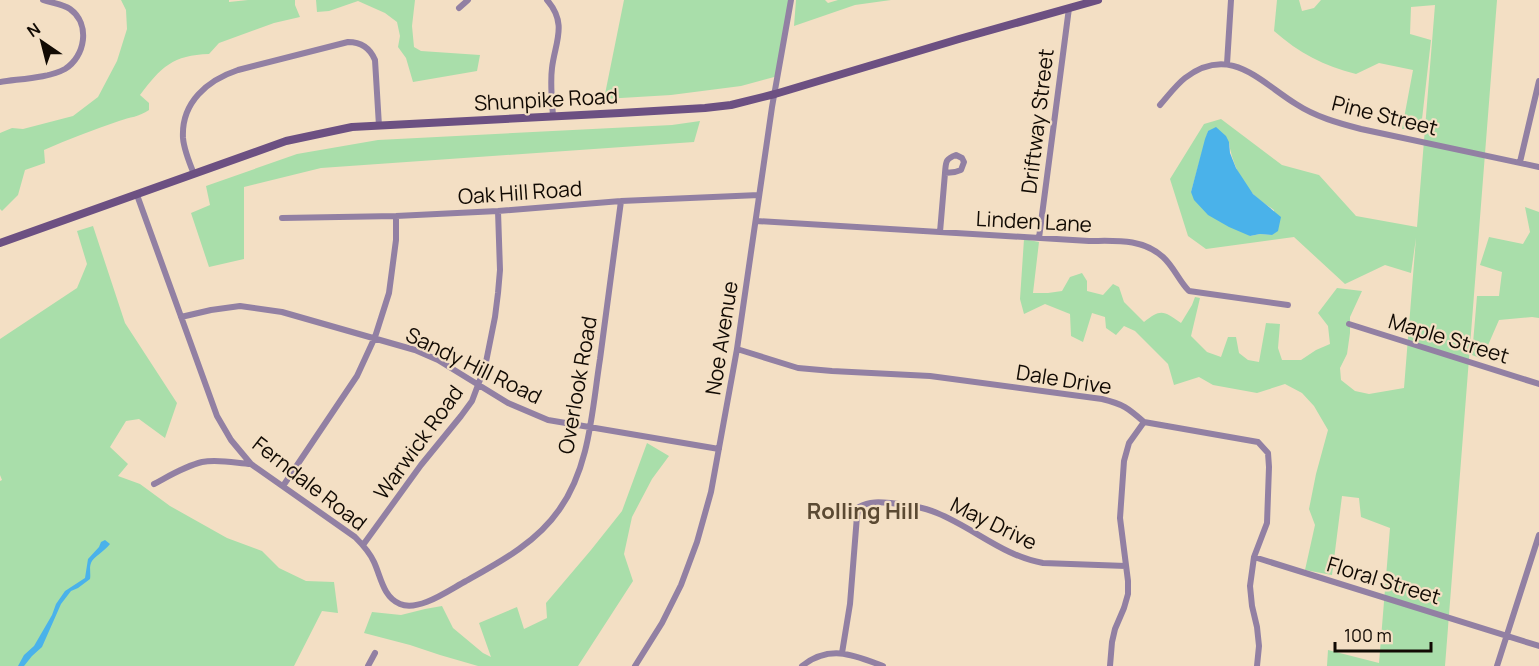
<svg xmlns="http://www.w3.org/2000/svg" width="1539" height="666" font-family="Manrope,sans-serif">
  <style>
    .green { fill: #a9deaa; fill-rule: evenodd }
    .water { fill: #4ab2ea }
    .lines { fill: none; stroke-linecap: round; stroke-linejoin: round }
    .minor { stroke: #9280a3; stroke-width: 6 }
    .secondary { stroke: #6c5082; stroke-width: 8 }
    .labels { text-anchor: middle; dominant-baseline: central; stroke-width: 4.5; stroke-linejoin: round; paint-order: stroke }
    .street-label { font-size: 21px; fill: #110a03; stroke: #f3dfc4 }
    .neighbourhood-label { font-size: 22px; font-weight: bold; fill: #5b4a33; stroke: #f3dfc4 }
  </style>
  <rect width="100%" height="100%" fill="#f3dfc4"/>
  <path class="green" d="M121 0H229V2L248 0H295V5L300 17 274 23 219 43 209 54C173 55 161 67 140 95L149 103V110C139 117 130 117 119 121 93 130 69 139 44 150L45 163 25 170 18 195 2 211 0 209V133L12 128 23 129 73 116 98 97 117 61 127 29 126 10Z
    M316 0H415L412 26 414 47 421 51 480 55 477 71 413 82 406 58 398 47 400 36 397 22 385 13 358 1 329 11 317 12Z
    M624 0H791L778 76 741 86 671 95 604 99Z
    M796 0H825L828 3 838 0H891L855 5 794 26Z
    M1277 0H1299L1302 11 1314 8 1321 0H1497L1445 666H1327L1328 650 1379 663 1390 528 1361 517 1359 498 1342 496 1332 575 1305 570 1315 525 1309 509 1316 474 1328 430 1314 406 1302 393 1285 384 1257 393 1213 385 1199 377 1174 385 1168 364 1135 331 1124 326 1116 335 1106 328 1105 317 1092 313 1083 342 1071 336 1070 314 1045 304 1024 314 1020 299 1024 239 1039 242 1033 293H1048L1062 291 1070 277 1082 273 1087 281V291L1103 295 1113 284 1119 287 1124 302 1144 322C1161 308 1164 311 1181 323L1192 305 1195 297 1200 298 1191 336 1207 352 1221 357 1228 337H1236L1239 353 1248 360 1259 362 1266 323 1280 324 1278 348 1282 360H1301L1316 350 1330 344 1328 326 1318 313 1337 288 1362 291 1350 317V333L1347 354 1340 368 1341 380 1355 391 1369 394 1404 388 1416 238 1411 273 1385 265 1345 284 1294 237 1206 249 1188 236 1170 179 1204 124 1221 119 1282 165 1319 175 1356 216 1417 227 1435 5 1411 7 1410 34 1431 40 1421 128 1402 129 1413 70 1379 63 1356 74C1324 66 1299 53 1274 31ZM1208 131 1229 142C1231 160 1241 182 1254 195 1260 201 1267 205 1274 210L1272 235 1260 234 1250 236 1191 192Z
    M700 121 694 142 321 168 244 187V259L209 267 191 213 210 205 206 186 297 154 378 140 672 125Z
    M1525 207 1539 212V318L1532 317 1499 320 1482 359 1472 355 1477 296H1499L1502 272 1480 265 1489 237 1523 244 1530 232Z
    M93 226 125 323 177 403 165 438 139 419 126 421 110 447 128 464 118 476 140 484 170 506 227 538 262 551 279 568 306 581 334 582 338 613 322 611 294 666H0V481L2 480 0 475V339L77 288 87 264 77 231Z
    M647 443 669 456 652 479 632 517 624 554 633 581 578 666H478L440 655 410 645 364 633 372 612 401 615 425 609 442 606 453 628 483 653 491 657 479 623 517 607 524 629 547 618 546 603 591 550 622 511Z"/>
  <path class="water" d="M1216 127 1226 136 1229 142 1230 153 1236 168 1253 194 1281 217 1278 231 1272 235 1260 234 1250 236 1229 227 1208 215 1194 200 1191 192 1205 139 1208 131Z
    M105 540 110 544C105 551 93 557 91 563 89 568 91 574 90 579L78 588 71 591 61 604 42 647 32 656 24 666H18L24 655 34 646 52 615 56 604 65 591 85 578 88 559 99 547 101 542Z"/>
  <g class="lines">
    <path class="minor" d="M547 0C568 24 555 42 552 68 550 84 552 101 553 116
      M459 8 468 0
      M1227 64 1231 0
      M0 82C18 79 49 78 65 69 85 57 91 24 70 9 63 4 52 3 43 0
      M1160 105C1168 96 1176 85 1185 78 1230 44 1259 81 1296 104 1316 117 1338 123 1361 129L1539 167
      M956 155 962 158 964 162 961 170 955 172 945 173C946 162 945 159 956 155Z
      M1520 162 1539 81
      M194 174C189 162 184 150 183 138 181 102 208 80 238 70L348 42C361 42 370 48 375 60L379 126
      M137 195 217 416 231 440 251 464 355 537C363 545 370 553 374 562 381 577 383 597 400 604 419 612 449 590 466 581 500 562 536 543 559 510 590 467 592 410 600 359 607 306 614 254 621 201
      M282 218 396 216 498 211 621 201 759 195
      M756 221 1089 241C1115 241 1142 238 1163 257 1174 267 1179 281 1189 291L1288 305
      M940 232 945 173
      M1039 238 1069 8
      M181 317 211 310 240 306 282 312 415 350 438 360 508 403 548 420 719 449
      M1349 324 1539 384
      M737 349 798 368 832 371 930 376 1102 399C1123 404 1128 408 1144 422L1258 442 1268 453 1269 467 1267 523 1254 557 1250 586 1252 606 1257 627 1259 646 1257 666
      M154 484C169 476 185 466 202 462 218 459 236 463 251 464
      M283 486 357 376 375 337 389 293 396 240V216
      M363 545 421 465 461 416 472 401 478 385 485 367 495 317 498 293 500 270 498 211
      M1254 557 1539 646
      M842 653 850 604 857 516 859 507C870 501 880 502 891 503 907 505 923 507 937 513 974 528 1003 556 1043 563L1126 566
      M368 666 375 653
      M635 666 662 623 681 585 697 542 711 492 737 349 772 107 791 0
      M802 666C830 644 854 655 883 666
      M1110 666 1112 642 1115 629 1124 608 1128 594V581L1120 518 1124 461 1129 443 1144 422
      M1497 666 1539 535"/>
    <path class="secondary" d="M0 243 286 141 352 127 620 113 705 108 731 105 775 94 959 39 1098 0"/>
  </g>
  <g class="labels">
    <g class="street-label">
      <text transform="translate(546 99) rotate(-3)">Shunpike Road</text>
      <text transform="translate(1385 115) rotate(14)">Pine Street</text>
      <text transform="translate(1037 121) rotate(-83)">Driftway Street</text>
      <text transform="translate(520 192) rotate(-4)">Oak Hill Road</text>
      <text transform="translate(1034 221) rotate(3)">Linden Lane</text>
      <text transform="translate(721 338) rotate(-81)">Noe Avenue</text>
      <text transform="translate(1449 338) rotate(17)">Maple Street</text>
      <text transform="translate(474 365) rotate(26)">Sandy Hill Road</text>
      <text transform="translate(1064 379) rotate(9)">Dale Drive</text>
      <text transform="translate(577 385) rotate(-80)">Overlook Road</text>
      <text transform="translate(418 442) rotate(-54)">Warwick Road</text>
      <text transform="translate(310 483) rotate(38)">Ferndale Road</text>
      <text transform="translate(994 523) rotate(26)">May Drive</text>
      <text transform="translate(1384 580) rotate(17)">Floral Street</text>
    </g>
    <g class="neighbourhood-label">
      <text x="863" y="511">Rolling Hill</text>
    </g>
  </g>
  <g transform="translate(42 42) rotate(325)" stroke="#f3dfc4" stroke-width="4.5" paint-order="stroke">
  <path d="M0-4.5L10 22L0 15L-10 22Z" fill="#110a03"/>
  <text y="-9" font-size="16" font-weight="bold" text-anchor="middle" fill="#110a03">N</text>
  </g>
  <path d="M1335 642v9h96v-9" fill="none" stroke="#110a03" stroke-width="3"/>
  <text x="1344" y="642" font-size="18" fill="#110a03" stroke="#f3dfc4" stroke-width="4.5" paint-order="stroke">100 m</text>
</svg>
